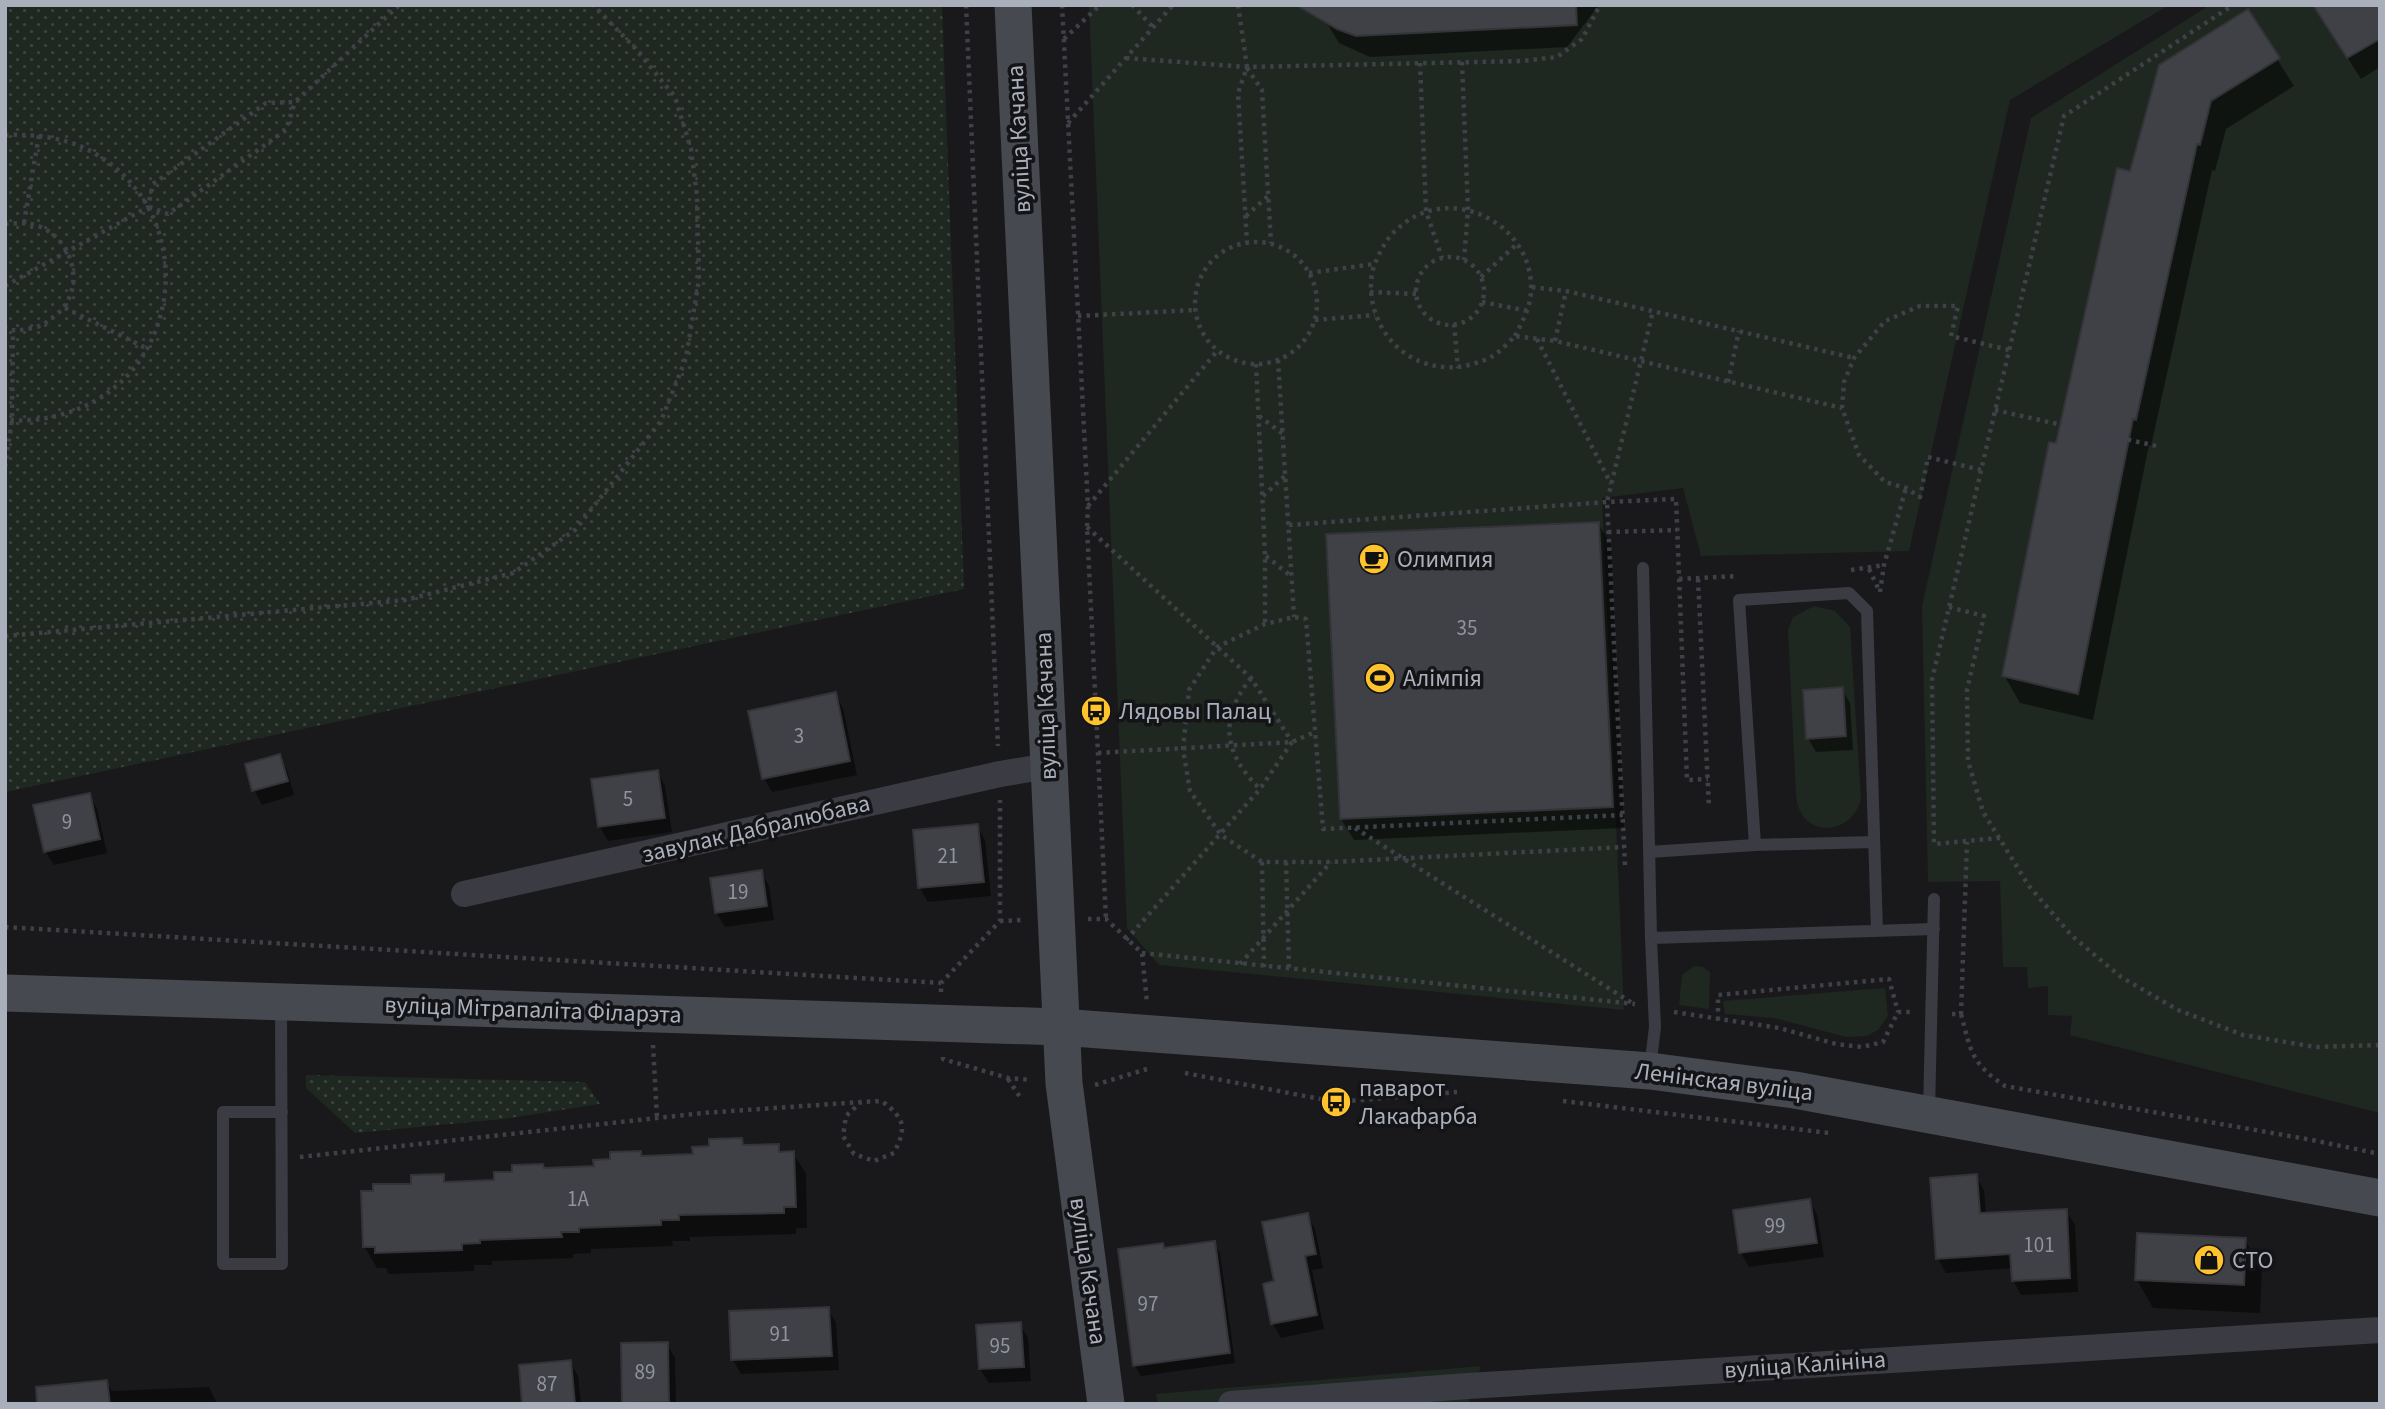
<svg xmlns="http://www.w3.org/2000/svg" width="2385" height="1409" font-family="'Source Sans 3',sans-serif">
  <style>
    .green { fill: #1e2720; fill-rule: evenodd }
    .park { fill: url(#park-dots) }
    .shadow { fill: #0007 }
    .building { fill: #404146; stroke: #333338; stroke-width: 2 }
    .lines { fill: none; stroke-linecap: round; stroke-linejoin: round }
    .path { stroke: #3f4148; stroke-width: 4.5; stroke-dasharray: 3.5 5; stroke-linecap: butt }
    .service { stroke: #3b3c43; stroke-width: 12 }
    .minor { stroke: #3b3c43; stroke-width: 26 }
    .secondary { stroke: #474951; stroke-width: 37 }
    .labels { text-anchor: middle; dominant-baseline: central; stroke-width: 7; stroke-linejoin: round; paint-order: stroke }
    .number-label { font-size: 21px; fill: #90949e }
    .street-label { font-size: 24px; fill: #aaafbc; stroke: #141417 }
    .poi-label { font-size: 24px; fill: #aaafbc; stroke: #141417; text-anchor: start }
  </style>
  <defs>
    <pattern id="park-dots" width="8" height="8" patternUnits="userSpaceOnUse" patternTransform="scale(1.75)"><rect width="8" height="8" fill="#1e2720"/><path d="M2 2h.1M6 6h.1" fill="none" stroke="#3c443e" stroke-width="1.8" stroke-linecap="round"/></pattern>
  </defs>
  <rect width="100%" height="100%" fill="#19191c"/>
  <path class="green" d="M1089 5H1314L1356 36 1555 26 1571 5H2169L2010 100 1909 551 1701 556 1683 488 1602 498 1624 1010 1159 965 1127 928ZM1599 522 1612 807 1340 819 1326 534Z
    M2210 5H2380V1113L2070 1035 2072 1016 2048 1015V986L2028 988 2027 967H2003L2000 881 1928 882 1922 606 2031 118Z
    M1814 606 1835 611 1850 627 1861 799C1851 838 1800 838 1796 796L1788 630 1793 617Z
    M1694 966 1703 967 1710 972 1709 1009 1679 1005 1682 975Z
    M1885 988 1888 1016 1878 1030 1867 1036 1846 1037 1774 1018 1725 1014 1723 1001Z
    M1481 1366 1468 1404H1158L1156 1394Z"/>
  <path class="park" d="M5 5H942L964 589 5 792Z
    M306 1075 585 1082 600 1104 503 1119 355 1133 306 1088Z"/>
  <path class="shadow" d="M1316 5H1599L1567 47 1370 57 1339 43Z
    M2380 5V67L2361 79 2326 24Z
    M2247 11 2294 86 2226 129 2215 171 2212 170 2151 446 2149 445 2093 720 2020 703 2004 675 2057 445 2131 173Z
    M1598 523 1611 545 1624 828 1354 840 1341 819Z
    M1842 689 1850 703 1853 750 1816 752 1808 738Z
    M835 694 843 708 857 775 772 792 764 778Z
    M279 756 287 770 294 795 262 805 254 790 247 766Z
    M657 771 665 786 672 832 608 841 600 827 593 781Z
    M89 795 97 809 107 853 54 865 45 851Z
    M977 826 985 840 991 896 928 902 920 888 914 831Z
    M761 872 769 886 774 920 725 927 716 912Z
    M741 1139 746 1147 778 1146 782 1153H793L806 1174 807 1228H796V1234L690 1237V1241H672L673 1246 591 1249V1253L573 1254V1258L492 1261V1265H474V1271L389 1274 386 1268H377L364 1246 413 1185 443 1176 447 1183 496 1181 545 1169 596 1168 640 1153 643 1158 694 1156 711 1148Z
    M1976 1176 1984 1190 1986 1214 2066 1211 2075 1225 2078 1292 2021 1295 2013 1280V1268L1946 1273 1938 1259Z
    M1809 1200 1817 1215 1824 1257 1749 1267 1741 1253Z
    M1307 1215 1315 1229 1323 1268 1312 1270 1324 1329 1281 1338 1273 1324 1276 1283Z
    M2245 1240 2262 1269 2260 1313 2153 1308 2137 1280Z
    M1214 1243 1220 1253 1235 1363 1141 1376 1135 1365 1165 1249Z
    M828 1309 836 1323 839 1370 741 1374 733 1360Z
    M1020 1324 1028 1338 1031 1381 989 1383 980 1369Z
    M667 1344 675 1358 676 1404H624L623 1402Z
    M570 1362 578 1376 581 1404H524Z
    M106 1382 112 1391 209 1387 217 1404H68Z"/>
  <path class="building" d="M1296 5H1576L1577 25 1356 36 1337 29Z
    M2313 5H2380V39L2347 58Z
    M2248 9 2280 58 2211 101 2200 145 2197 144 2136 420 2133 419 2078 694 2002 676 2049 442 2056 443 2117 168 2130 171 2159 65Z
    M1599 522 1613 807 1340 819 1326 534Z
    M1843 687 1846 736 1806 739 1803 690Z
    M836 692 850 761 762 779 748 711Z
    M280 754 288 781 252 791 245 764Z
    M658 770 665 818 598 827 591 779Z
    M90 793 100 839 44 852 33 805Z
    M978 824 984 882 918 888 913 830Z
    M762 870 767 906 715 913 710 878Z
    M742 1138 743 1145 779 1144V1152L794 1151 796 1207H784V1213L679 1215V1220H661V1225L579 1228V1232H561L562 1237 480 1240V1243L462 1244V1250L375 1253V1247H363L361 1191H373V1184H411V1175L444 1174V1182L494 1180V1172H512V1165L543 1164 544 1168 594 1166 593 1160 610 1159V1152L641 1151V1156L693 1154 692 1147 709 1146V1139Z
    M1977 1174 1980 1213 2067 1209 2070 1278 2012 1281 2010 1254 1936 1259 1930 1178Z
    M1810 1199 1817 1243 1739 1253 1733 1210Z
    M1308 1213 1316 1254 1305 1256 1317 1315 1271 1324 1263 1284 1274 1281 1262 1222Z
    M2137 1233 2246 1238 2244 1285 2135 1280Z
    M1215 1241 1230 1353 1133 1366 1118 1249 1163 1243 1164 1248Z
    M829 1307 832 1356 731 1360 729 1311Z
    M1021 1322 1024 1367 979 1369 976 1325Z
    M668 1342 669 1402 622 1403 621 1343Z
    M571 1360 575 1404H522L519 1365Z
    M107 1380 110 1404H37L36 1387Z"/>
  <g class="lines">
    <path class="path" d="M966 5 998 746
      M1062 5 1088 506 1087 527 1106 919
      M1132 5 1153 27
      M1238 5 1247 67 1238 93 1247 242
      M1064 39 1100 5
      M1126 58 1247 67 1523 61 1557 57 1582 39 1600 5
      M1462 62 1468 210 1464 260
      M1420 63 1426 211 1442 258
      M1247 68 1262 90 1271 243
      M1068 123 1173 5
      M5 135C39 134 73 138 102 158 199 221 182 372 73 411 52 418 28 423 5 419
      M149 207 168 214 286 130 295 102
      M1246 216 1268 196
      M24 223 39 135
      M5 224C18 223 31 222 43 228 76 245 85 291 56 315 47 322 43 326 32 328 22 330 15 332 5 328
      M1195 303a61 61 0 1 1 122 0a61 61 0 1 1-122 0Z
      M1416 291a34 34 0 1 1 68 0a34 34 0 1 1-68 0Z
      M1309 273 1374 264
      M1481 277 1518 243
      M5 286 148 207 153 184 266 103 295 102 399 5
      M1532 287 1566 291 1854 358
      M1370 292 1416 294
      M1482 302 1528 311
      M65 308 148 349
      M1078 316 1195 310
      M1315 320 1375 315
      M1454 324 1458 368
      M1515 336C1523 320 1532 305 1531 286 1530 223 1452 184 1402 225 1390 234 1383 245 1377 259 1367 279 1370 306 1381 326 1400 361 1439 375 1476 363 1481 361 1487 360 1491 357 1500 352 1508 343 1515 336L1555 341 1842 408
      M1537 339 1611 484
      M1555 341 1566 291
      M1278 360 1294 617
      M1256 364 1265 555V624
      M1728 382 1739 331
      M1995 410 2161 447
      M1259 416 1283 434
      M5 467 12 420 13 331
      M1981 470 1928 457 1920 497 1906 488 1885 482 1859 455 1842 408 1844 382 1854 358 1885 321 1920 306H1958L1951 336 2009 350
      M1263 496 1285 476
      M1088 506 1217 351
      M1289 525 1607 502 1676 499 1687 780 1708 779
      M1087 527 1251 678 1292 742
      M1608 532 1677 530
      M1266 556 1292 577
      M1869 569 1879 590
      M1851 570 1884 565
      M1679 579 1738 576
      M1698 579 1709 808
      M1880 592 1884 565 1906 488
      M1949 607 1984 616 1967 690 1968 761 1983 812 2029 886 2072 936 2121 977 2178 1010 2243 1035 2316 1047 2380 1045
      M5 636 405 600 513 573 575 530 661 421 686 358 699 279 697 196 691 149 675 97 635 48 593 5
      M1251 678C1219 718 1223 753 1260 789
      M1098 753 1292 742 1315 732
      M1623 815 1323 829 1306 619 1294 617 1265 624 1217 647 1189 690 1183 749 1190 791 1221 835 1262 862H1331L1624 847
      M1355 828 1632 1003
      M2000 838 1934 844 1932 680 2064 116 2233 5
      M1262 862 1264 967
      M1286 862 1289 969
      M1625 865 1607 502 1653 311
      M1088 919H1106L1142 953 1147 1002
      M1000 921 1023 920
      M5 927 941 983
      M1126 940 1260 789 1292 742
      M1142 953 1635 1004
      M1240 964 1331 862
      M941 992V983L1000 921V800
      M1674 1012 1779 1028 1836 1044 1862 1047 1883 1042 1898 1012H1912
      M1952 1014H1961L1967 842
      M1961 1014C1971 1052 1971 1063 2005 1086L2312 1140 2380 1154
      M1718 1020V995L1889 979 1898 1012
      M653 1045 657 1118
      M943 1057V1059L1008 1078 1031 1080
      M1185 1073 1336 1102 1457 1092
      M1008 1079 1020 1097
      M1095 1085 1147 1069
      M1563 1101 1829 1133
      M300 1157 703 1113 861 1102 882 1101C905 1119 907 1127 894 1153L874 1161 854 1154 843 1136 846 1116 861 1102"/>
    <path class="service" d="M1643 568 1651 938 1655 1027 1650 1068
      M1755 845 1874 842
      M1649 852 1755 845 1739 600 1849 593 1867 611 1877 931
      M1651 938 1934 929
      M281 1006 282 1264H223V1112H282
      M1929 1111 1934 899"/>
    <path class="minor" d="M464 894 1000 774 1048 766
      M1231 1404 1468 1386 2380 1330"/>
    <path class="secondary" d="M1013 5 1064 1083 1106 1404
      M5 993 1060 1027 1650 1071 1795 1090 2380 1198"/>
  </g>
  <defs>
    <g id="cafe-disc" transform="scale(1.575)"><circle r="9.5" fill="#ffc32d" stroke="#141417"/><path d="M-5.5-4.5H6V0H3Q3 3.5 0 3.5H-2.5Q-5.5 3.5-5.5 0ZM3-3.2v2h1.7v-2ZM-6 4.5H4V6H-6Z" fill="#111"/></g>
    <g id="stadium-disc" transform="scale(1.575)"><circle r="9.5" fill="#ffc32d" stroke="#141417"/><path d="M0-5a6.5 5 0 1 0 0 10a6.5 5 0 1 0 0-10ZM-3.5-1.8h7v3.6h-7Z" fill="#111"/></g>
    <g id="bus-disc" transform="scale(1.575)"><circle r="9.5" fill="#ffc32d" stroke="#141417"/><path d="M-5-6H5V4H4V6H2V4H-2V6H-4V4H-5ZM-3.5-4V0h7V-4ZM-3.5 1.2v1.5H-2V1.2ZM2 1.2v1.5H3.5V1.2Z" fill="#111"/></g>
    <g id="shop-disc" transform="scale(1.575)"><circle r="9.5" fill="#ffc32d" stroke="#141417"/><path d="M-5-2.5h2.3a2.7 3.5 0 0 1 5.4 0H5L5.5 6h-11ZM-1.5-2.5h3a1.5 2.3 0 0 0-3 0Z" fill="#111"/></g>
  </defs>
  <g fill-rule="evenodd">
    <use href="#cafe-disc" x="1374" y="559"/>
    <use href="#stadium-disc" x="1380" y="678"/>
    <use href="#bus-disc" x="1096" y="711"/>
    <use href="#bus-disc" x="1336" y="1102"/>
    <use href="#shop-disc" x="2209" y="1260"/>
  </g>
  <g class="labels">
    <g class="number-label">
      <text x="1467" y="628">35</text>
      <text x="799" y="736">3</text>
      <text x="628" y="799">5</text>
      <text x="67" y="822">9</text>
      <text x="948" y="856">21</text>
      <text x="738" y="892">19</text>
      <text x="578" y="1199">1А</text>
      <text x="1775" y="1226">99</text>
      <text x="2039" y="1245">101</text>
      <text x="1148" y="1304">97</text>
      <text x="780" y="1334">91</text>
      <text x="1000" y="1346">95</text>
      <text x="645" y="1372">89</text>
      <text x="547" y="1384">87</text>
    </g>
    <g class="street-label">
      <text transform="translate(1019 139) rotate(-93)">вуліца Качана</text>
      <text transform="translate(1046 706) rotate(-92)">вуліца Качана</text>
      <text transform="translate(756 829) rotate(-13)">завулак Дабралюбава</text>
      <text transform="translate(533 1010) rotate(2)">вуліца Мітрапаліта Філарэта</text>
      <text transform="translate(1724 1082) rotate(7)">Ленінская вуліца</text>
      <text transform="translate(1088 1271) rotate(82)">вуліца Качана</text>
      <text transform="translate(1805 1365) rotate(-4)">вуліца Калініна</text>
    </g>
    <g class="poi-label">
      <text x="1397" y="559">Олимпия</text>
      <text x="1403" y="678">Алімпія</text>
      <text x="1119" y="711">Лядовы Палац</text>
      <text x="1359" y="1088">паварот<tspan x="1359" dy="28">Лакафарба</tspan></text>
      <text x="2232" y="1260">СТО</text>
    </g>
  </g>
  <rect width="2385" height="1409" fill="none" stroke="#aaafbc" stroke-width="14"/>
</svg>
